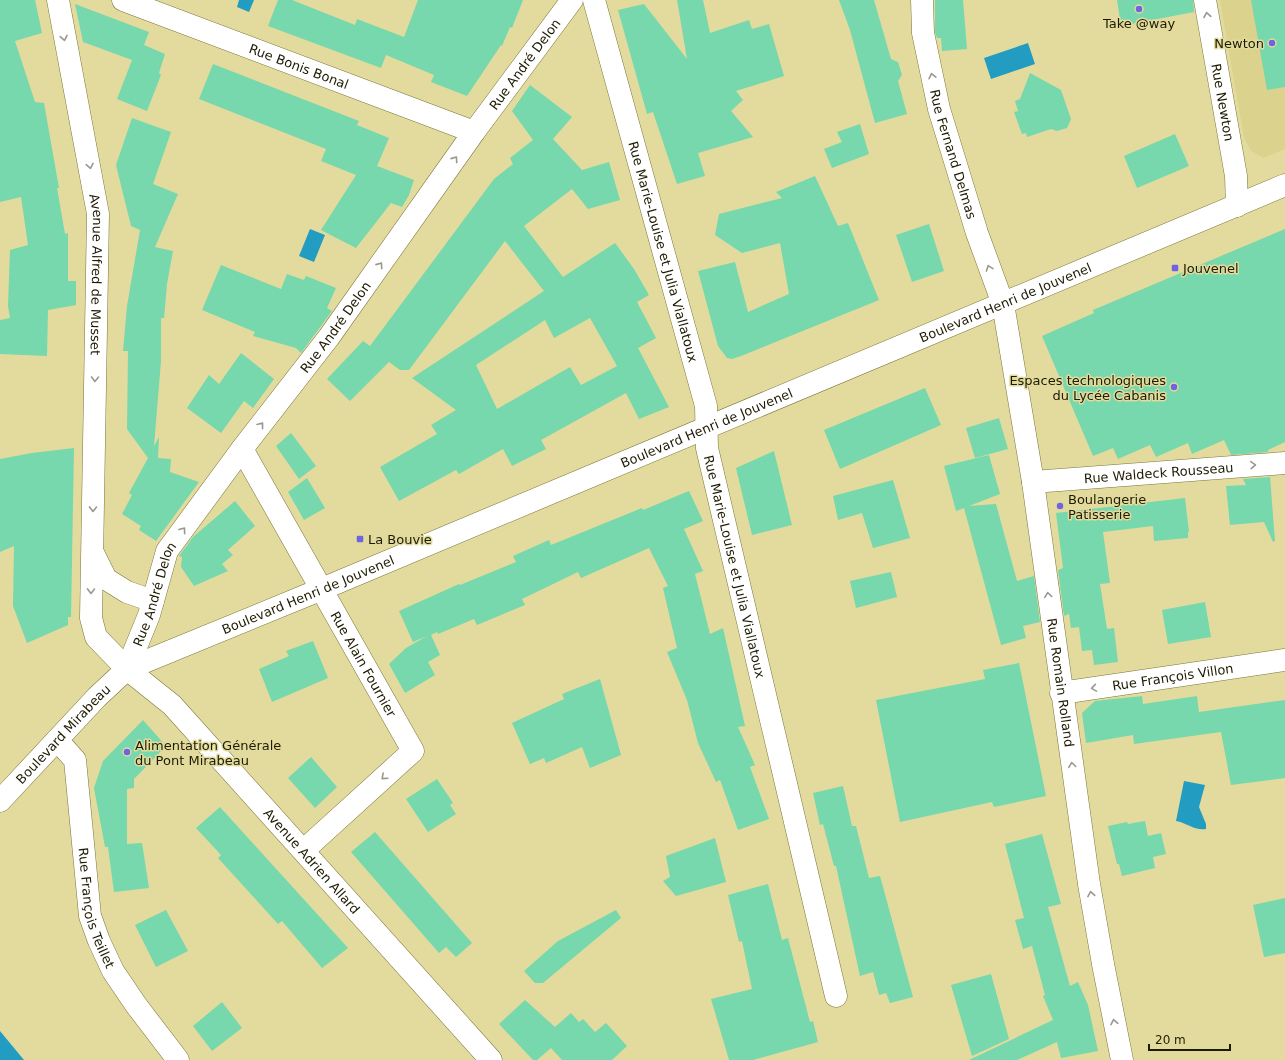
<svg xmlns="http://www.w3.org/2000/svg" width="1285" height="1060" font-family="'DejaVu Sans',sans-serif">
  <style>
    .built { fill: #dbd38d }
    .water { fill: #229dc1 }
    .building { fill: #76d8ac; fill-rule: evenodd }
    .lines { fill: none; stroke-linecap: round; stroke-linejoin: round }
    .street-casing { stroke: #7b7539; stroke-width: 23 }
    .primary-casing { stroke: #7b7539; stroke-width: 23 }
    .street { stroke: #fff; stroke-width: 22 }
    .primary { stroke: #fff; stroke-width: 22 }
    .oneway { stroke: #9a988e }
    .poi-dot { fill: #6f64df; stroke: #e2db9d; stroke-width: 1.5 }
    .labels { text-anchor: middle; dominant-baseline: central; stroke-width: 3; stroke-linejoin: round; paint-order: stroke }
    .poi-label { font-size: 13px; fill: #1e1b03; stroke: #e2db9d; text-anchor: start }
    .street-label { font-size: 13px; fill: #1e1b03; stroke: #e2db9d }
  </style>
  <rect width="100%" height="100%" fill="#e2db9d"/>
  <path class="built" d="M1220 0H1285V149L1264 158 1251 151 1244 138Z"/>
  <path class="water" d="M239 0H254L249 12 237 7Z
    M1028 43 1035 64 991 79 984 58Z
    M310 229 325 235 314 262 299 256Z
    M1184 781 1205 785 1199 807 1206 824V829C1195 831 1187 823 1176 821Z
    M0 1031 24 1060H0Z"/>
  <path class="building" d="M0 0H35L42 33 15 41 35 102 44 103 59 188H57L65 234 68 233V281H76V305L48 310 47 356 0 354V320L10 318 8 306 10 250 28 245 21 197 0 202Z
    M278 0H292L355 25 357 19 404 37 418 0H523L512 28 510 27 502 46 501 45 467 96 431 82 434 75 386 55 381 68 268 26Z
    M677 0H703L710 33 749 20 752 29 769 24 784 76 736 91 743 100 731 111 753 137 698 153 705 176 677 184 653 112 647 114 618 10 644 4 687 59Z
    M839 0H874L891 59 898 62 902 75 898 81 907 114 875 123 850 30Z
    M935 0H963L967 49 942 51 941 38H937L935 32Z
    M1117 0H1193L1194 12 1121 26Z
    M1251 0H1285V87L1267 90Z
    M75 4 149 32 144 45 165 54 159 73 161 75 147 111 117 99 132 60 83 42Z
    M213 64 359 121 357 125 389 138 377 166 414 180 409 195 402 207 391 203 356 248 321 230 356 175 321 161 326 149 199 99Z
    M1030 73 1061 90 1071 119 1067 128 1057 131 1051 129 1027 137 1026 133 1022 134 1014 112 1018 111 1015 101 1020 99Z
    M530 85 572 117 553 139 582 170 609 162 620 200 588 209 572 189 524 226 563 277 615 243 634 269 649 295 637 302 656 338 638 348 669 407 639 419 626 393 541 440 546 449 512 466 503 449 459 474 456 470 399 501 380 467 437 434 431 425 456 410 412 378 544 291 505 241 409 370H400L389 362 350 401 327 379 363 341 370 346 494 179 513 164 510 158 533 140 512 111ZM590 318 617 366 581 385 570 367 497 409 476 365 545 320 554 338Z
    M132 118 171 132 153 184 178 194 155 247 173 251 167 284 164 318H161V361L154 446 159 437 158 458 171 459 170 472 199 482 156 541 139 530 141 526 122 514 132 495 129 493 148 458 127 429 128 351H123L127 306 140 230 131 226 116 165Z
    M860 124 869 154 832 168 824 149 842 142 837 132Z
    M1175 134 1189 166 1137 188 1124 156Z
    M815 176 838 226 848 223 879 300 741 356 732 359 727 358 718 346 698 271 735 262 748 312 789 294 780 243 742 253 715 235 719 214 782 198 776 192Z
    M929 224 944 271 912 282 896 235Z
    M1285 229V442L1268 450V452L1231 455 1224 440 1192 454 1188 443 1156 457 1150 445 1118 459 1113 448 1093 456 1042 336 1094 313 1093 310Z
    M221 265 281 289 287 274 304 280 306 276 336 288 327 308 332 311 301 353 296 348 253 336 255 332 202 310Z
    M241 353 274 379 253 408 244 401 221 433 187 408 209 375 219 384Z
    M925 388 941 425 840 469 824 430Z
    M999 418 1008 449 975 458 966 428Z
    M291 433 316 466 299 479 276 446Z
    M74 448 71 617H68V625L27 643 13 606 14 546 0 552V459L32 453Z
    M774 451 792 525 752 535 736 468Z
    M989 455 1000 494 969 506 996 504 1017 581 1034 576 1040 622 1023 626 1026 638 1001 645 964 508 956 511 944 466Z
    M1270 477 1275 541 1273 542 1264 522 1230 525 1226 486 1246 485 1243 479Z
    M307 478 325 508 304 520 288 492Z
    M893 480 910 538 873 548 862 513 838 520 833 496Z
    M689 491 703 521 684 529 703 571 695 574 710 634 723 628 745 726 738 727 755 765 750 767 769 819 738 830 720 780 716 782 698 743 687 700 667 652 677 648 663 588 668 586 649 548 581 578 578 572 522 599 525 605 477 625 474 619 438 634 437 632 431 635 440 655 428 662 435 675 405 693 389 664 406 648 427 636 413 642 399 611 459 584 460 585 516 562 513 556 549 540 551 545 642 508 643 510Z
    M1185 498 1189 532H1188V538L1154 541 1153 526 1103 532 1110 583 1100 584 1107 629 1114 628 1118 662 1094 665 1092 650 1082 651 1079 627 1071 628 1069 614 1064 616 1058 570 1063 568 1056 513Z
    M235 501 255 526 228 550 233 555 222 564 228 571 194 586 181 567 182 557 179 556 193 537Z
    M891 572 897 597 856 608 850 581Z
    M1205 602 1211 637 1168 644 1162 610Z
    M313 641 328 678 272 702 259 669 289 656 286 651Z
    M1019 663 1046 796 994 807 992 802 900 822 876 700 985 679 983 670Z
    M600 679 621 755 590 768 582 747 546 763 544 758 530 764 512 723 564 699 562 694Z
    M1142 696 1143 704 1197 696 1199 712 1285 700V778L1231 785 1221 732 1134 744 1133 735 1086 743 1082 713 1095 701Z
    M143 720 166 746 134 779V788L127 789V844L142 843 149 888 114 892 108 847H105L94 788 103 761Z
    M311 757 337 787 315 808 288 778Z
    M437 779 453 803 450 805 456 814 428 832 406 799Z
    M843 786 852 826H856L869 878 880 876 913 997 890 1003 886 993 879 995 873 972 860 976 836 866H834L823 824 820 825 813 793Z
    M220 807 348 948 322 968 282 921 278 924 218 858 221 855 196 828Z
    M1145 821 1148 836 1161 833 1166 854 1153 857 1155 868 1122 876 1119 864H1117L1108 826 1127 822 1128 824Z
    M375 832 472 943 456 957 446 947 439 953 351 852Z
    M1042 834 1061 904 1048 907 1070 986 1078 982 1088 1005 1098 1051 1061 1058 1057 1042 1017 1060H969L1053 1020 1043 996 1045 995 1032 946 1023 949 1015 920 1024 918 1005 844Z
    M715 838 726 882 676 896 663 881 670 877 666 856Z
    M768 884 782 940 788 938 810 1022 813 1021 818 1042 753 1060H729L711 999 752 989 742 941 739 942 728 895Z
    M1285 898V953L1264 957 1253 905Z
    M166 910 188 951 156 967 135 925Z
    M616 910 621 918 543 983H535L524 971 558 941Z
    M991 974 1009 1039 972 1056 951 985Z
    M525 1000 555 1027 571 1013 579 1022 583 1019 595 1032 606 1023 627 1046 612 1060H562L551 1048 537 1060H533L499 1024Z
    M222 1002 242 1028 212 1051 193 1026Z"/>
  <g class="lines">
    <g class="street-casing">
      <g id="street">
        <path id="s1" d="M58 0 98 214 91 618 96 637 127 669 172 705 491 1060"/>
        <path id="s2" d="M123 0 474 132"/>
        <path id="s3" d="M594 0 706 406 707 448 836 996"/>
        <path id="s4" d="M922 0 923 33 939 109 977 233 1003 304 1033 482 1089 884 1103 964 1122 1060"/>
        <path id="s5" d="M1205 0 1236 176 1237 206"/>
        <path id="s6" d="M242 449 413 751 304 850"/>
        <path id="s7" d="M1033 482 1285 463"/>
        <path d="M93 553 106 579 127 592 153 601"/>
        <path id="s8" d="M127 669 149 615 167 551 242 449 329 337 474 132 572 0"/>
        <path id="s9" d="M1061 693 1285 660"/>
        <path id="s10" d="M57 740 75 760 90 916 99 941 113 971 136 1005 178 1060"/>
      </g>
    </g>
    <g class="primary-casing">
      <g id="primary">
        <path id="s11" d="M0 801 97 697 127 669 322 589 1285 185"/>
      </g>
    </g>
    <use href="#street" class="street"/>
    <use href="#primary" class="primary"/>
  </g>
  <defs><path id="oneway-chevron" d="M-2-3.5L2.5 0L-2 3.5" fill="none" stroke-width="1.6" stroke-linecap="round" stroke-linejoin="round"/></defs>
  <g class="oneway">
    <use href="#oneway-chevron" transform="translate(1207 15) rotate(-100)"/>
    <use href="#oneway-chevron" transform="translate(64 38) rotate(79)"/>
    <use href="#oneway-chevron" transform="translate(932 76) rotate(-103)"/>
    <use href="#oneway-chevron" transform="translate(455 159) rotate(-55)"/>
    <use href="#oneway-chevron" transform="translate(90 166) rotate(79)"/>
    <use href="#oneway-chevron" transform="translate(380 265) rotate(-55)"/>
    <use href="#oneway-chevron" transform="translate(989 268) rotate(-110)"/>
    <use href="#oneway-chevron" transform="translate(95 379) rotate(91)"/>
    <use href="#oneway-chevron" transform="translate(261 425) rotate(-52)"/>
    <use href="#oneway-chevron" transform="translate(1253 465) rotate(-4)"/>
    <use href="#oneway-chevron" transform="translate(93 509) rotate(91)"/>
    <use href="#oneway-chevron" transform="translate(183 530) rotate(-54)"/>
    <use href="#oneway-chevron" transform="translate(91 591) rotate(91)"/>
    <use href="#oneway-chevron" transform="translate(1048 595) rotate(-98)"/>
    <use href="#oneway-chevron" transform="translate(1094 688) rotate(171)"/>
    <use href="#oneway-chevron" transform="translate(1072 765) rotate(-98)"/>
    <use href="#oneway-chevron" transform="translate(384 777) rotate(138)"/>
    <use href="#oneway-chevron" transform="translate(1091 894) rotate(-100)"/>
    <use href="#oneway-chevron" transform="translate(1114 1022) rotate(-101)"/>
  </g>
  <g class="poi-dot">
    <circle cx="1139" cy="9" r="4"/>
    <circle cx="1272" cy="43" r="4"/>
    <rect x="1171" y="264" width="8" height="8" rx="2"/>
    <circle cx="1174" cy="387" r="4"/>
    <circle cx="1060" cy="506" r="4"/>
    <rect x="356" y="535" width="8" height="8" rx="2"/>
    <circle cx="127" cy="752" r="4"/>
  </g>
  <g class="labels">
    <g class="poi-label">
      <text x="1139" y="23" text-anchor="middle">Take @way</text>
      <text x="1264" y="43" text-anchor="end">Newton</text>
      <text x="1183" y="268">Jouvenel</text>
      <text x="1166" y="380" text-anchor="end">Espaces technologiques<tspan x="1166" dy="15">du Lycée Cabanis</tspan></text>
      <text x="1068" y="499">Boulangerie<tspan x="1068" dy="15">Patisserie</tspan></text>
      <text x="368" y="539">La Bouvie</text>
      <text x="135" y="745">Alimentation Générale<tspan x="135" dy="15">du Pont Mirabeau</tspan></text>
    </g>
    <g class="street-label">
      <text stroke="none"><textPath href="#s8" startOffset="729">Rue André Delon</textPath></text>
      <text stroke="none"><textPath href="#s2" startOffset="188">Rue Bonis Bonal</textPath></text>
      <text stroke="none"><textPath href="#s5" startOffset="104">Rue Newton</textPath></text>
      <text stroke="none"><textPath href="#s4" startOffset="158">Rue Fernand Delmas</textPath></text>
      <text stroke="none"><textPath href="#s3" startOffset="261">Rue Marie-Louise et Julia Viallatoux</textPath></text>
      <text stroke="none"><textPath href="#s1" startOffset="278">Avenue Alfred de Musset</textPath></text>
      <text stroke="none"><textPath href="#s11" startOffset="1135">Boulevard Henri de Jouvenel</textPath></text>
      <text stroke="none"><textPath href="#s8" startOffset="405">Rue André Delon</textPath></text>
      <text stroke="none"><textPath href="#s11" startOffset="811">Boulevard Henri de Jouvenel</textPath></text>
      <text stroke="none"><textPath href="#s7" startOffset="126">Rue Waldeck Rousseau</textPath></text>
      <text stroke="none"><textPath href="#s3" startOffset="585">Rue Marie-Louise et Julia Viallatoux</textPath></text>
      <text stroke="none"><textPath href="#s8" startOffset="80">Rue André Delon</textPath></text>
      <text stroke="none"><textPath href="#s11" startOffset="379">Boulevard Henri de Jouvenel</textPath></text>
      <text stroke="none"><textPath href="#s6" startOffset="247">Rue Alain Fournier</textPath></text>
      <text stroke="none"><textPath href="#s9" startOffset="113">Rue François Villon</textPath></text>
      <text stroke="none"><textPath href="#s4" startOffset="699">Rue Romain Rolland</textPath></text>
      <text stroke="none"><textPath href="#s11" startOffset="92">Boulevard Mirabeau</textPath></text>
      <text stroke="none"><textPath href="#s1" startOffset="953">Avenue Adrien Allard</textPath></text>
      <text stroke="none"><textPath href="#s10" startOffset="177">Rue François Teillet</textPath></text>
    </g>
  </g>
  <path d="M1149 1044v6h81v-6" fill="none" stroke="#1e1b03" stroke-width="2"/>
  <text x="1155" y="1044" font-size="12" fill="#1e1b03" stroke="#e2db9d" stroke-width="3" paint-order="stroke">20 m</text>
</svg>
